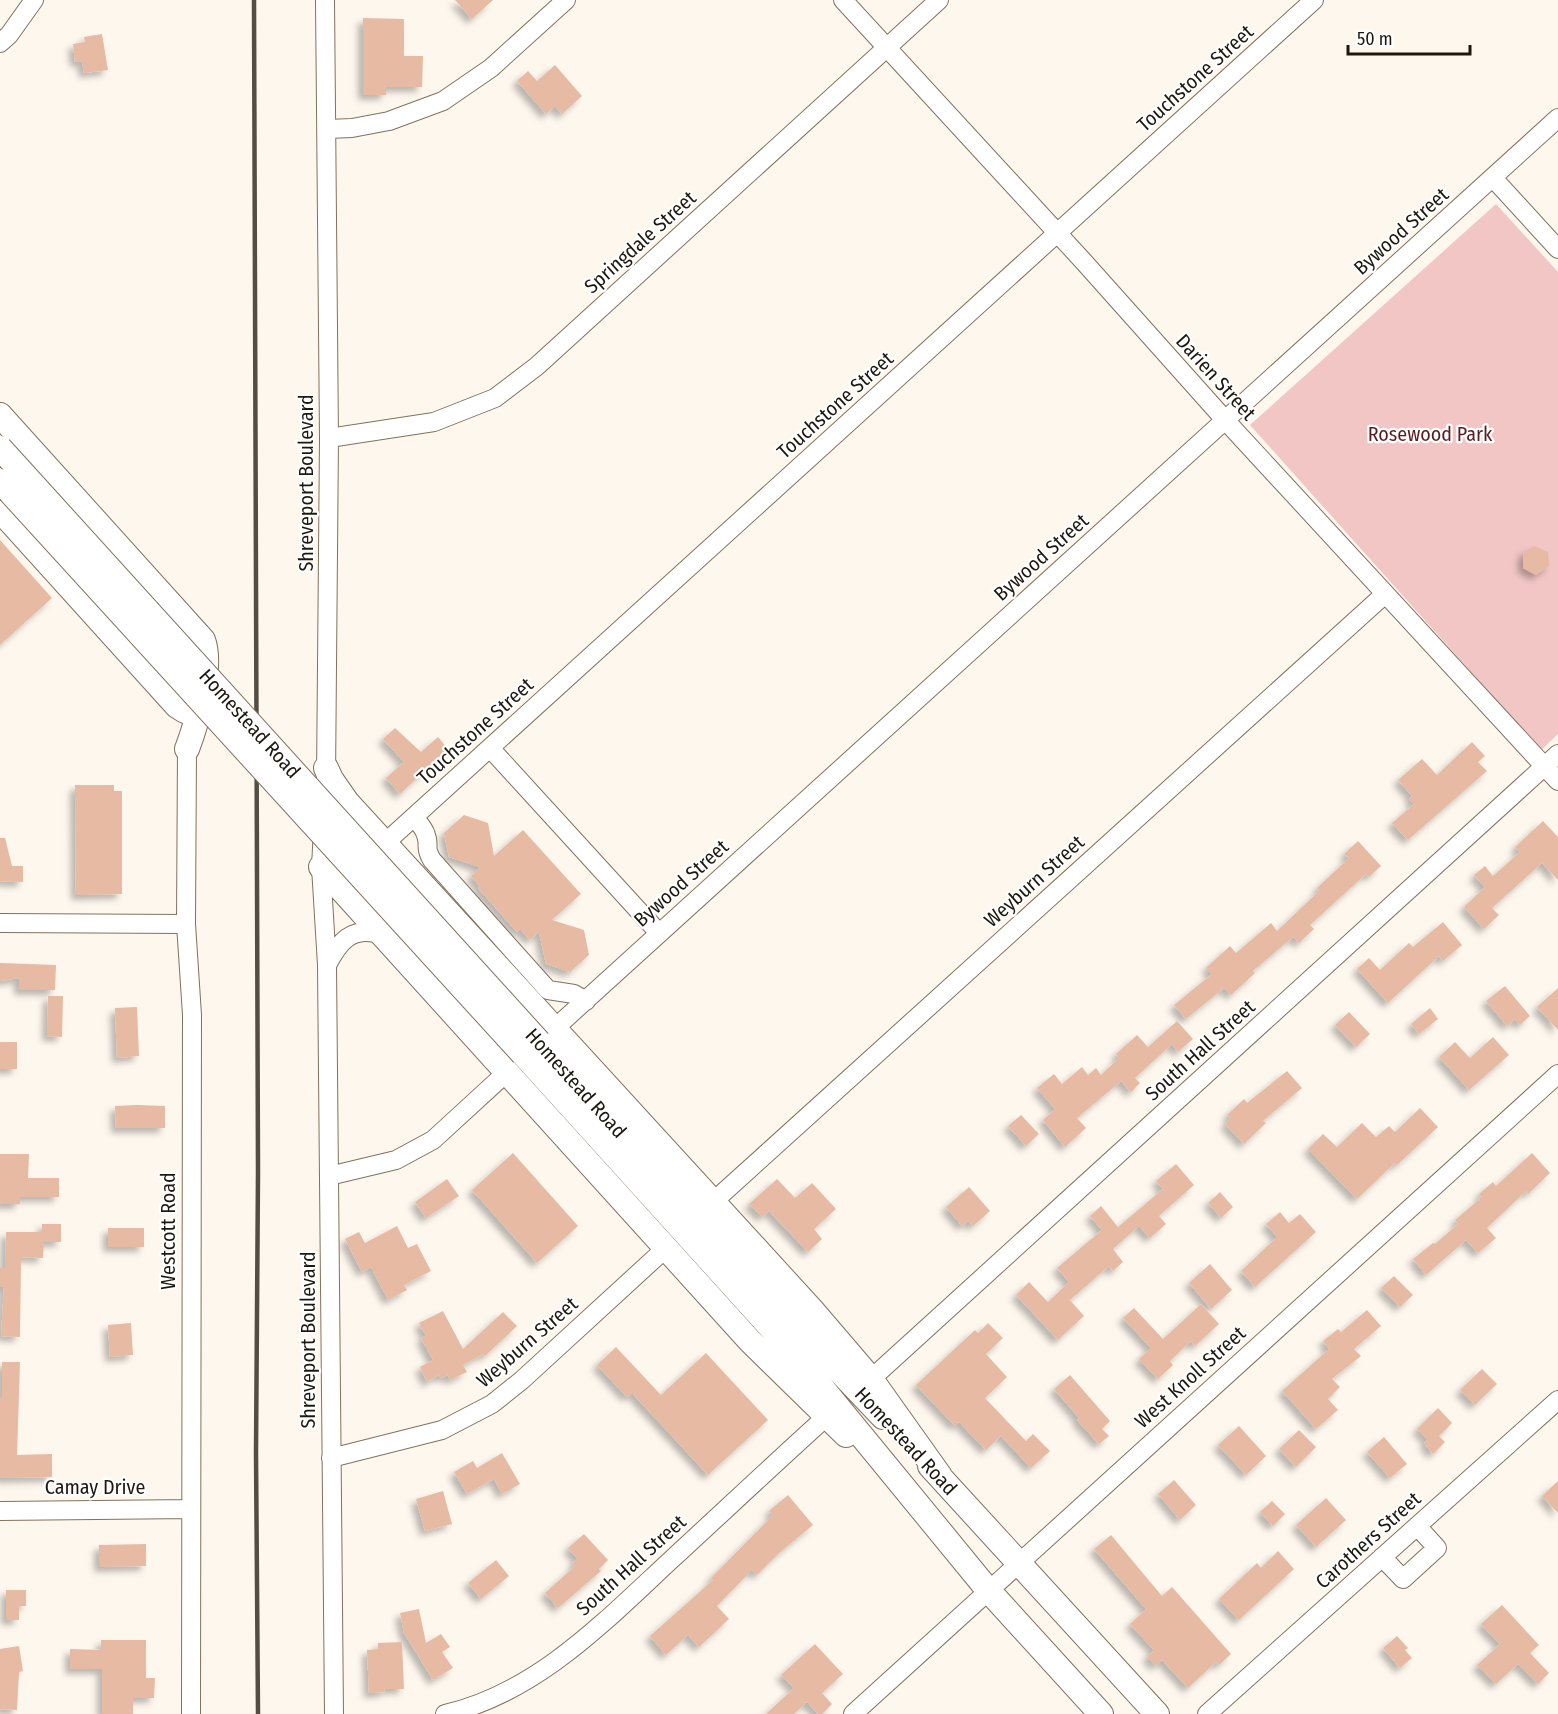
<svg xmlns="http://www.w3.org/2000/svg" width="1558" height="1714" font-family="'Fira Sans Condensed',sans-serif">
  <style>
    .green { fill: #f1c6c4 }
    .building { fill: #e6baa3; filter: url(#shadow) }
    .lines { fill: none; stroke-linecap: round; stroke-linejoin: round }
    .minor-casing { stroke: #81725d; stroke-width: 20 }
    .major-casing { stroke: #81725d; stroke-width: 26 }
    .minor { stroke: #fff; stroke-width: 18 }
    .major { stroke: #fff; stroke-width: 24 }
    .rail { stroke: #534d44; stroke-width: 4.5 }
    .major-bridge-casing { stroke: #81725d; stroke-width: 26; stroke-linecap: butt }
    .major-bridge { stroke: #fff; stroke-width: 24 }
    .labels { text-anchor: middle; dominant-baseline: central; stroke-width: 4.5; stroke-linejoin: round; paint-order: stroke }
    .street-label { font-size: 20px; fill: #1d180f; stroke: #fff }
    .park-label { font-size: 20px; fill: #5a1c20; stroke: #fff }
  </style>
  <defs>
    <filter id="shadow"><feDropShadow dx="-5" dy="5" stdDeviation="3" flood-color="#0004"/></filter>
  </defs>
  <rect width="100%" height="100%" fill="#fef7ee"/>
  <path class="green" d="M1496 204 1558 272V734L1541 750 1250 425Z"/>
  <path class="building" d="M455 0H493L472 19Z
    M363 18 404 19V56H423L422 87H386V95H363Z
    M102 34 108 70 84 73 82 61 75 62 73 44 85 42 84 37Z
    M555 65 582 96 562 114 555 106 546 114 517 81 528 71 537 81Z
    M0 540 52 598 0 645Z
    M1534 546 1548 552 1549 566 1536 575 1523 568V553Z
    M395 728 421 752 438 737 448 749 400 794 386 778 404 762 383 739Z
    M1472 742 1485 756 1478 762 1487 771 1408 840 1392 823 1414 804 1409 799 1412 796 1398 780 1422 759 1437 775Z
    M75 785H114V791H122V894L76 895Z
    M464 815 488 823 494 856 523 830 581 894 552 920 584 930 589 955 570 972 546 964 539 932 530 940 520 929 517 932 478 888 480 887 471 876 480 867 449 857 444 833Z
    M1543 821 1558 837V880L1542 863 1492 908 1499 915 1484 929 1464 907 1485 887 1474 875 1485 866 1493 876 1520 852 1515 847Z
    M0 838H5L12 866H23V882L0 881Z
    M1358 841 1381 866 1369 877 1366 874 1310 925 1314 929 1299 943 1293 937 1253 971 1255 973 1231 995 1224 988 1186 1019 1174 1005 1212 974 1206 968 1230 946 1236 953 1271 923 1277 931 1319 891 1317 888 1349 858 1344 854Z
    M1443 922 1462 945 1443 961 1439 956 1388 1003 1357 969 1369 958 1380 970 1409 943 1413 947Z
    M0 963 56 965 55 990H19V978L0 981Z
    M1505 986 1530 1016 1520 1025 1515 1019 1507 1026 1486 1001Z
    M1558 988V1030L1537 1007Z
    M48 996H63L62 1037 47 1036Z
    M137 1007 139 1056 117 1058 115 1008Z
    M1430 1008 1438 1019 1419 1034 1411 1024Z
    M1349 1012 1370 1034 1356 1047 1335 1025Z
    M1177 1021 1193 1039 1178 1052 1172 1044 1135 1078 1140 1083 1131 1092 1121 1081 1077 1118 1086 1128 1065 1147 1043 1120 1055 1109 1037 1088 1054 1074 1062 1084 1082 1067 1088 1075 1096 1068 1101 1075 1119 1058 1116 1054 1137 1035 1148 1047Z
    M1493 1037 1509 1055 1469 1090 1439 1057 1455 1042 1470 1058Z
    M0 1042H17V1069H0Z
    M1287 1071 1302 1088 1263 1121 1266 1123 1244 1144 1225 1124 1231 1118 1227 1115 1244 1099 1247 1103Z
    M137 1105 165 1106V1128H116L115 1106Z
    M1420 1108 1438 1127 1397 1165 1395 1163 1357 1199 1308 1149 1323 1134 1337 1147 1362 1123 1376 1137 1389 1126 1395 1132Z
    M1021 1115 1039 1134 1026 1146 1008 1126Z
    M513 1153 578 1226 537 1263 472 1190Z
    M1532 1153 1550 1173 1528 1194 1526 1191 1487 1228 1496 1238 1478 1253 1466 1240 1426 1275 1413 1259 1433 1243 1435 1244 1458 1224 1455 1220 1482 1197 1479 1194 1493 1182 1496 1186Z
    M0 1154H29L28 1178H59V1197H20V1204H0Z
    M1176 1164 1194 1185 1159 1216 1166 1224 1150 1238 1139 1226 1113 1249 1123 1262 1113 1271 1109 1266 1070 1300 1084 1316 1058 1340 1016 1295 1029 1282 1048 1302 1069 1282 1057 1268 1102 1230 1090 1216 1101 1206 1118 1227 1163 1189 1156 1181Z
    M447 1179 459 1196 426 1218 415 1202Z
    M777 1179 795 1198 812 1183 836 1209 814 1229 822 1239 808 1252 769 1211 762 1217 749 1204Z
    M969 1187 990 1211 973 1226 968 1221 962 1226 946 1207Z
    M1220 1192 1233 1207 1221 1218 1208 1203Z
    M1280 1212 1289 1223 1300 1214 1316 1232 1255 1287 1241 1271 1277 1237 1266 1224Z
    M42 1224H61V1242H44L43 1258 21 1257 20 1337 1 1336 4 1287H0V1268H5L6 1232H42Z
    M397 1226 408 1248 417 1244 431 1271 404 1285 407 1290 388 1300 371 1267 362 1272 345 1239 359 1232 365 1243Z
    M108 1228H144V1247H108Z
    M1210 1264 1232 1290 1211 1309 1189 1283Z
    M1394 1276 1413 1295 1400 1307 1381 1288Z
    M1201 1304 1219 1324 1195 1346 1191 1341 1170 1361 1173 1365 1158 1379 1139 1359 1151 1348 1123 1318 1134 1308 1163 1339Z
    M1367 1310 1381 1326 1354 1349 1361 1356 1332 1379 1340 1387 1328 1399 1338 1410 1316 1429 1282 1391 1329 1349 1323 1341 1338 1329 1341 1332Z
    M443 1311 463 1349 503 1312 517 1326 485 1356 483 1354 463 1365 467 1372 450 1380 448 1375 441 1378 439 1375 427 1382 420 1367 433 1360 421 1338 426 1336 419 1323Z
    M131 1323 133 1355 110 1357 108 1325Z
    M988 1323 1003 1338 986 1354 1007 1377 985 1398 1026 1441 1033 1434 1050 1451 1031 1468 1001 1436 986 1450 959 1422 955 1426 916 1385 975 1330 978 1333Z
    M616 1347 661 1395 706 1353 768 1420 708 1475 632 1393 627 1397 597 1365Z
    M2 1362H20L17 1455 52 1454V1477L0 1478V1398H2Z
    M1482 1369 1497 1384 1475 1405 1460 1390Z
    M1070 1375 1110 1421 1102 1429 1109 1436 1099 1444 1077 1420 1079 1418 1054 1389Z
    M1438 1408 1452 1423 1439 1436 1445 1442 1433 1454 1424 1443 1428 1440 1417 1429Z
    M1239 1426 1266 1456 1246 1475 1218 1445Z
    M1299 1430 1316 1447 1296 1467 1279 1449Z
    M1384 1437 1407 1464 1390 1478 1367 1452Z
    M502 1453 520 1484 502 1494 494 1479 467 1494 454 1472 473 1461 477 1468Z
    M1174 1480 1196 1505 1180 1520 1158 1494Z
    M1558 1481V1513L1542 1496Z
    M443 1491 452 1524 425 1531 416 1499Z
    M788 1495 813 1525 778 1554 757 1575 752 1570 717 1606 729 1619 699 1647 688 1635 666 1655 650 1636 713 1580 711 1578 773 1515 769 1511Z
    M1326 1498 1346 1520 1316 1547 1296 1525Z
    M1272 1501 1285 1514 1273 1526 1260 1512Z
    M584 1534 608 1560 599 1569 601 1571 558 1608 545 1593 575 1566 572 1563 578 1559 568 1548Z
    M1111 1535 1162 1596 1172 1587 1231 1654 1219 1665 1216 1662 1188 1688 1162 1660 1156 1666 1147 1657 1154 1650 1130 1624 1146 1609 1094 1549Z
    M146 1544V1566L99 1567V1545Z
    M1278 1551 1294 1569 1239 1620 1219 1599 1257 1563 1261 1568Z
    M496 1560 509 1576 481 1599 468 1583Z
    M6 1590H26V1606H19V1620H6Z
    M1502 1605 1539 1645 1530 1653 1549 1673 1538 1684 1518 1664 1496 1684 1477 1665 1500 1644 1481 1624Z
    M419 1609 426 1643 441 1634 450 1647 442 1652 453 1668 433 1680 404 1633 400 1613Z
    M1397 1636 1408 1648 1405 1650 1412 1658 1400 1668 1383 1648Z
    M101 1640H146V1678H155L154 1698H133V1714H102V1669H70V1649L101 1650Z
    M402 1642 404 1689H384L385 1692 369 1693 367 1650 378 1649V1643Z
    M815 1644 843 1674 822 1693 832 1704 822 1714H818L807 1702 794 1714H766L794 1688 781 1675Z
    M19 1646 23 1671 19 1672 17 1710 0 1709V1649Z"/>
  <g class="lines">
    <g class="minor-casing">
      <path id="minor" d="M325 0 329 438 326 780
        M843 0 1084 262 1226 421 1558 781
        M0 43 9 35 34 0
        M328 129 352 128 389 121 443 101 491 68 566 0
        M1493 178 1558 249
        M329 438 434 422 495 398 537 366 939 0
        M490 748 659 933
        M187 749 186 924 192 1015 191 1714
        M414 817C418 822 424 828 426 835 430 846 424 847 432 860L548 990 574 994 586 1001
        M323 828 321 867 327 965 334 1714
        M385 843 1314 0
        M0 923 186 924
        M327 965C339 942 351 926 380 934
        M554 1029 1558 118
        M329 1176 396 1160 433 1140 506 1073
        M714 1201 1385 594
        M871 1379 1558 754
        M331 1458 442 1430 492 1404 522 1380 666 1248
        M0 1511 191 1509
        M1382 1557 1403 1579 1437 1548 1417 1526
        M445 1714C537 1693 605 1621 672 1559 723 1512 774 1464 826 1417
        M853 1714 1558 1074
        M1207 1714 1558 1400"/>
    </g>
    <g class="major-casing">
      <path id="major" d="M0 415 203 640C213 666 197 723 187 749
        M0 510 177 706 185 711 192 713 199 709
        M326 768 331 779 347 802 812 1310 871 1379 940 1476
        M321 867 750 1341 846 1435
        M539 1042 807 1337 883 1417
        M523 1054 792 1351 988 1590 1101 1714
        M930 1466 1157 1714"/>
    </g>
    <use href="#minor" class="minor"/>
    <use href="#major" class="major"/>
    <path class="rail" d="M254 0 258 1172 256 1453 258 1714"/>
    <g class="major-bridge-casing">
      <g id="major-bridge">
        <path id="s1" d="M0 448 539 1042"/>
        <path d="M0 481 523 1054"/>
      </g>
    </g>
    <use href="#major-bridge" class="major-bridge"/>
  </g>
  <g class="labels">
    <g class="street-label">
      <text transform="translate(1195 78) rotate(-42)">Touchstone Street</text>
      <text transform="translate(1401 231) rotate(-42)">Bywood Street</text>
      <text transform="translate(640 242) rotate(-42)">Springdale Street</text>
      <text transform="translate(1216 377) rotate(48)">Darien Street</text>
      <text transform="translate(835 405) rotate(-42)">Touchstone Street</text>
      <text transform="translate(306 483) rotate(-90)">Shreveport Boulevard</text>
      <text transform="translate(1041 557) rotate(-42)">Bywood Street</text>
      <text stroke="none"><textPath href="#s1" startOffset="372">Homestead Road</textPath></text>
      <text transform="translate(475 731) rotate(-42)">Touchstone Street</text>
      <text transform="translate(1034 881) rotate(-42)">Weyburn Street</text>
      <text transform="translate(681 883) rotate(-42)">Bywood Street</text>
      <text transform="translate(1200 1050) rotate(-42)">South Hall Street</text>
      <text transform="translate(576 1083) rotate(48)">Homestead Road</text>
      <text transform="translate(168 1231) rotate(-90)">Westcott Road</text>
      <text transform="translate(308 1340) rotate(-90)">Shreveport Boulevard</text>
      <text transform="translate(527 1342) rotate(-41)">Weyburn Street</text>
      <text transform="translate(1190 1377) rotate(-42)">West Knoll Street</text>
      <text transform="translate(906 1441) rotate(47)">Homestead Road</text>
      <text x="95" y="1487">Camay Drive</text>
      <text transform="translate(1368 1540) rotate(-42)">Carothers Street</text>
      <text transform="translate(631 1565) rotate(-42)">South Hall Street</text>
    </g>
    <g class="park-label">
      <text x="1430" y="434">Rosewood Park</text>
    </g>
  </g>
  <path d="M1348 45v9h122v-9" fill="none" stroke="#1d180f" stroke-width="3"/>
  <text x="1357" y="45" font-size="18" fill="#1d180f" stroke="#ffffff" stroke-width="4.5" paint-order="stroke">50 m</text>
</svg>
